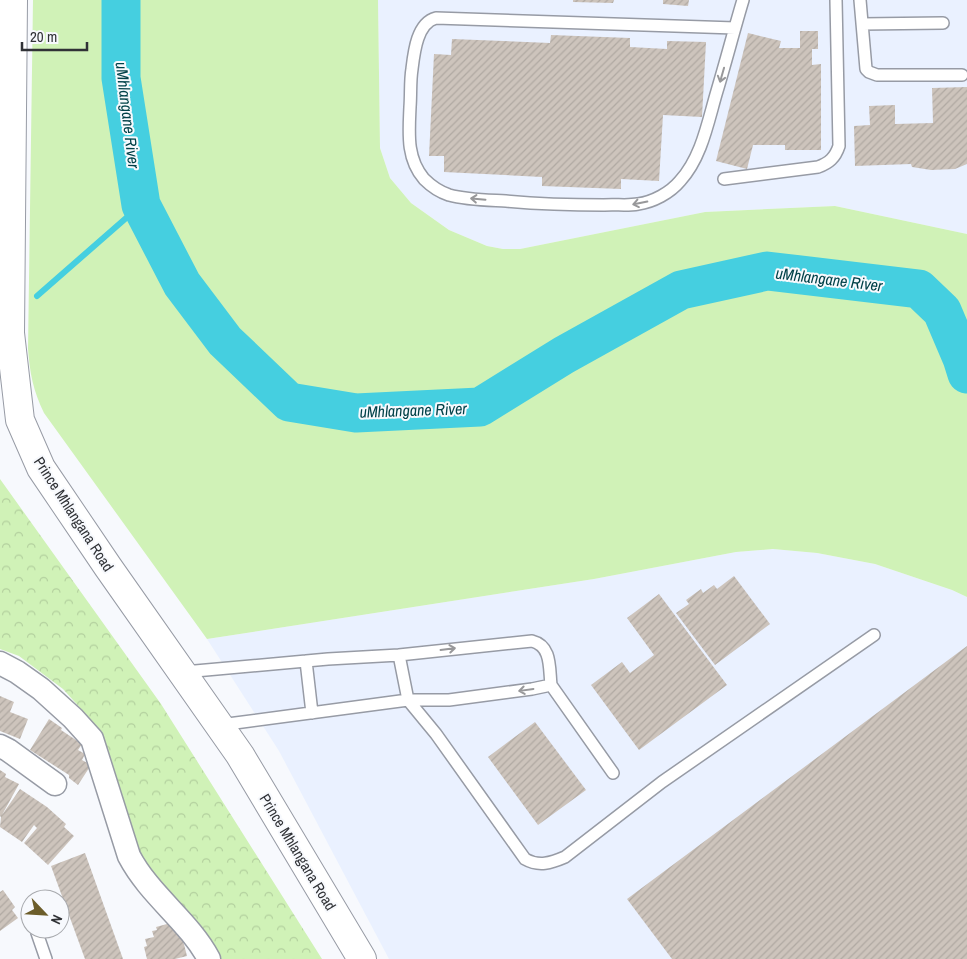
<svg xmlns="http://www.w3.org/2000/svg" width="967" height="959" font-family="'Archivo Narrow',sans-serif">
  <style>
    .built { fill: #eaf1ff }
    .green { fill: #d0f2b7 }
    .forest { fill: url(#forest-crowns) }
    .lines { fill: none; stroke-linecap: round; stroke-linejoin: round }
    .stream { stroke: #45cfe0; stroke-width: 6 }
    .river { stroke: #45cfe0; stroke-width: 39 }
    .building { fill: url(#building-hatch) }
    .service-casing { stroke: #979ba5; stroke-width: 14 }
    .minor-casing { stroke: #979ba5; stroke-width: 25 }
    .tertiary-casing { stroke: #979ba5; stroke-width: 30 }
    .service { stroke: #fff; stroke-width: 11 }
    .minor { stroke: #fff; stroke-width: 22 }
    .tertiary { stroke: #fff; stroke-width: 28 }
    .oneway { stroke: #98989a }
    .labels { text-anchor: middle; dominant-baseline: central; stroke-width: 4; stroke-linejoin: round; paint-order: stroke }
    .street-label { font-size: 15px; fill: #303236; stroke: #f7f9fd }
    .water-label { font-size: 16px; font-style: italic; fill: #004148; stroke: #f7f9fd }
  </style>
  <defs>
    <pattern id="forest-crowns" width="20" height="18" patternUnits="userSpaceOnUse" patternTransform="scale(1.25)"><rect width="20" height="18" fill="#d0f2b7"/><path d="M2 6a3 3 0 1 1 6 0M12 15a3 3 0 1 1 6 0" fill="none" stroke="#b3d09e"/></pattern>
    <pattern id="building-hatch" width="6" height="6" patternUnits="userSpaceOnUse" patternTransform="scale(1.25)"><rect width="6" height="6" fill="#cdc4bc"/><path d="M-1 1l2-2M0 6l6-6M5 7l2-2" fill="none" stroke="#b0a9a2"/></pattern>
  </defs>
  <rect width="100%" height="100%" fill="#f7f9fd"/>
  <path class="built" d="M378 0H967V234L835 206 705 212 520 249H503L487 246 449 230 411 203 390 178 380 148Z
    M774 549 817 553 875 564 952 590 967 597V959H389L279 751 207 639 594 579 736 552Z"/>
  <path class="green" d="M33 0H378L380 148 390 178 411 203 449 230 487 246 503 249H520L705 212 835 206 967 234V597L952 590 875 564 817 553 773 549 736 552 594 579 207 639 44 413C33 390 30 374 28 349Z"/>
  <path class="forest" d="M0 479 161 704 322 959H220L216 948 149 873 130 838 116 795 102 732 63 689 19 656 0 649Z"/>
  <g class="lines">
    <path class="stream" d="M37 296 141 205"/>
    <path class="river" d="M121 0V78L141 205 182 284 225 341 289 402 356 413 480 407 564 355 681 290 767 271 919 289 942 311 962 358 967 374"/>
  </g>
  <path class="building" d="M573 0H614L613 3 573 2Z
    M663 0H689L688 6 663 4Z
    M800 31H818V49H812V65L821 64V150H785V145H753L747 169 716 161 748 33 781 41 779 48H800Z
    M551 35 630 38V47L667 49V41L706 42 702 117 663 115 659 181 621 179V189L542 186V177L444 172V156H429L434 54 451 55 452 39 550 43Z
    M967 87V164L955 169 931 170 912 167 911 164 855 166 854 126 870 125 869 106 895 105V124L933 123 932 88Z
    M734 576 770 624 715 665 676 613 689 604 686 600 701 589 703 593 714 585 717 589Z
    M659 594 727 685 639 750 591 685 622 662 630 673 654 655 627 618Z
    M967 646V959H672L627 899Z
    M0 696 14 702 10 712 28 719 20 739 0 731Z
    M49 719 62 728 61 730 82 744 78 750 85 754 82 760 91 765 78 785 69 778V775L30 750Z
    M535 722 586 790 538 825 488 757Z
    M0 770 6 774 5 777 19 784 2 815 20 789 47 807 66 824 64 827 74 836 48 865 24 843 37 828 34 825 22 842 0 827 1 817 0 816Z
    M85 853 123 959H85L51 866Z
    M3 890 15 907 12 910 18 918 0 931V892Z
    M178 921 187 956 175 959H147L144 947 147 946 145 939 154 937 152 931 157 930 156 927Z"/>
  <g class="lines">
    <g class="service-casing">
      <path id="service" d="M860 0 866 69 869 72 877 75H962
        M862 24 943 23
        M735 28 436 18C417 23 414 52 412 69 410 81 411 94 410 107 409 132 406 158 424 179 431 186 440 192 449 195 467 200 487 200 506 201 539 204 571 205 604 205 615 204 627 206 638 204 653 202 670 193 680 181 702 157 708 121 717 91 726 61 734 30 743 0
        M724 179 818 167C829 163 835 158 839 146L836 0
        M306 661 312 713
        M184 672 328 659 399 655 408 700 436 734 525 859C539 867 551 863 565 857L662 782 874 635
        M551 685 613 773
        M220 725 408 700H449L532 689 551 685C549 668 552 646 532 641L399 655
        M37 933 46 959"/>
    </g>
    <g class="minor-casing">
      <path id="minor" d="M0 663 17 672 41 689 73 718 92 739 129 856C150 896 189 921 209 959
        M0 746 8 750 55 784"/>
    </g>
    <g class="tertiary-casing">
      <path id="tertiary" d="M13 0 10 333 20 420 41 468 108 567 240 755 362 959"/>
    </g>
    <use href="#service" class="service"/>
    <use href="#minor" class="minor"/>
    <use href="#tertiary" class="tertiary"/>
  </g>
  <defs><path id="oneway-shaft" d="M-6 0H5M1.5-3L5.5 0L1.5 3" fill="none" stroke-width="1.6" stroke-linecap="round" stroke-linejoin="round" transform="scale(1.25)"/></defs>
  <g class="oneway">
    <use href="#oneway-shaft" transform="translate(722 75) rotate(106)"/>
    <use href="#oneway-shaft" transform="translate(478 199) rotate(-175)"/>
    <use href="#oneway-shaft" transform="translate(640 203) rotate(169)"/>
    <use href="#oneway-shaft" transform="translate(448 649) rotate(-7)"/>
    <use href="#oneway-shaft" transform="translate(526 690) rotate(172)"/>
  </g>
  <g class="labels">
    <g class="street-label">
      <text transform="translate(74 514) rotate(57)">Prince Mhlangana Road</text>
      <text transform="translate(298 852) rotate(59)">Prince Mhlangana Road</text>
    </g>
    <g class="water-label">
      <text transform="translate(128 115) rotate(83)">uMhlangane River</text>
      <text transform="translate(829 279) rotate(7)">uMhlangane River</text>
      <text transform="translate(413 410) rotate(-2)">uMhlangane River</text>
    </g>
  </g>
  <g transform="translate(45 914) rotate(115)"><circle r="24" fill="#f7f9fd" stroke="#a7a9ad"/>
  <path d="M0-4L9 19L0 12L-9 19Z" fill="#6c5d2a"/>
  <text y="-8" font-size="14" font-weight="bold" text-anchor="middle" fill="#303236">N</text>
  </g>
  <path d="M22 42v8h65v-8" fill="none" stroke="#303236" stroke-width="2.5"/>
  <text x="30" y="42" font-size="15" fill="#303236" stroke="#f7f9fd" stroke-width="4" paint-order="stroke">20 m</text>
</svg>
